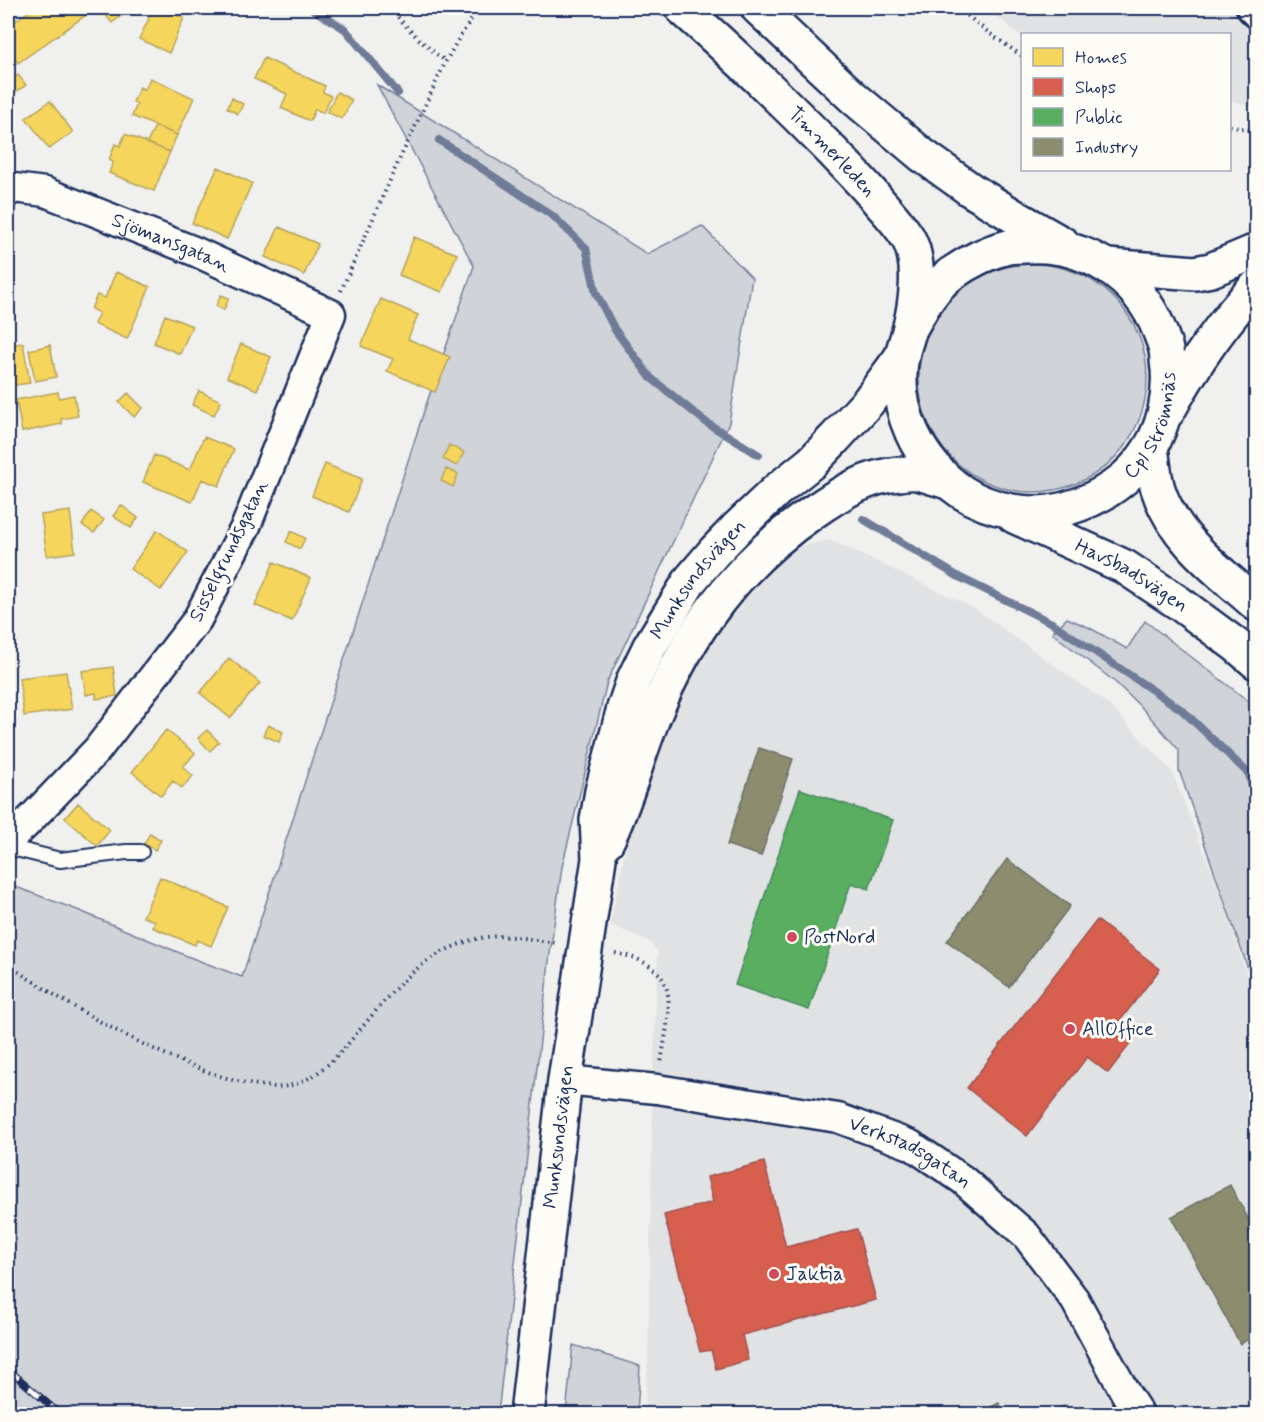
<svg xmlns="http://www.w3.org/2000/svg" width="1264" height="1422" font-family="Mynerve,sans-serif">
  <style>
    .built { fill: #e0e2e3 }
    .green { fill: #d0d3d8; stroke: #76819b; stroke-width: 1.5 }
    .homes { fill: #f6d55c; stroke: #b4a35d; stroke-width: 1.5 }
    .shops { fill: #d6604d; stroke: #9e5152; stroke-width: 1.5 }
    .public { fill: #5aae61; stroke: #478860; stroke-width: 1.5 }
    .industry { fill: #8c8c6e; stroke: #6a7069; stroke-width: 1.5 }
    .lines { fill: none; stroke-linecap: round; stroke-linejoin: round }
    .stream { stroke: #6f7b97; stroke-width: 8 }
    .lane-casing { stroke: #1b2f5e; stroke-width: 18 }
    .street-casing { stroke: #1b2f5e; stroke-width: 33 }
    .secondary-casing { stroke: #1b2f5e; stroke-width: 38 }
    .path { stroke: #1b2f5e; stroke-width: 4; stroke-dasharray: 1.5 4.5; stroke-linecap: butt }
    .lane { stroke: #fdfcf7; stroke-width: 14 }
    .street { stroke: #fdfcf7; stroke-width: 28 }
    .secondary { stroke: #fdfcf7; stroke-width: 33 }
    .rail-casing { stroke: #1b2f5e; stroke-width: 7 }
    .rail { stroke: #fdfcf7; stroke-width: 4.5; stroke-dasharray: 14; stroke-linecap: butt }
    .poi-dot { fill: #d1495b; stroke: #fdfcf7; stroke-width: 2 }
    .labels { text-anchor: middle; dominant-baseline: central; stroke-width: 6; stroke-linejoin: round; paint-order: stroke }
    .street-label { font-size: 20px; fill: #1b2f5e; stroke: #fdfcf7 }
    .poi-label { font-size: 20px; fill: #1b2f5e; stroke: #fdfcf7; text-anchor: start }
  </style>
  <rect width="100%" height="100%" fill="#f0f0ee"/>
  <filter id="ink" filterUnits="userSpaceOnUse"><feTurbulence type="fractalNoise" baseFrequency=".0167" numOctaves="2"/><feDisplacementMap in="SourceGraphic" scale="12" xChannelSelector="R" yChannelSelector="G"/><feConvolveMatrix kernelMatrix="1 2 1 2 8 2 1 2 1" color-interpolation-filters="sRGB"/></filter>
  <g filter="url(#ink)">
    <path class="built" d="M986 8H1256V107L1230 101V34H1022V37Z
      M830 540 974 608 1108 704 1171 770 1221 895 1256 1004V1414H644L648 1362 653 1082 658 952 649 941 610 925 626 847 679 681 745 592 795 547Z"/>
    <path class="green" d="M377 85 647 254 702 226 752 278 729 423 607 682 562 867 549 961 498 1414H8V884L80 911 187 956 242 977 425 408 474 266Z
      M919 378a114 114 0 1 1 228 0a114 114 0 1 1-228 0Z
      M1067 618 1090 628 1127 649 1145 621 1256 707V992L1179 770V750L1143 709 1115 682 1052 633Z
      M573 1345 640 1366 637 1414H566Z"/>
    <path class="homes" d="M34 8H81L86 15 18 63 8 47V26Z
      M112 8H120L125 13 112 23 104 13Z
      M154 8H160L184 18 169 53 139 39Z
      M264 58 325 86 323 92 331 96 323 113 315 109 310 121 281 108 287 94 254 79Z
      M18 75 26 85 8 97V82Z
      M150 78 194 98 177 135 132 116 137 104 133 102 140 87 145 90Z
      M337 92 352 100 342 119 327 112Z
      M232 98 243 104 238 114 227 108Z
      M50 101 73 132 49 149 26 118Z
      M155 126 177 135 170 152 147 143Z
      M125 134 170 152 154 191 109 173 113 162 109 160 115 144 120 146Z
      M218 167 252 183 227 239 192 223Z
      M279 227 318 244 304 275 265 257Z
      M414 237 457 254 442 292 399 275Z
      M116 272 150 287 127 339 94 324 99 313 91 309 97 295 105 298Z
      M221 295 229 298 224 310 216 306Z
      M381 299 418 315 408 339 450 357 435 392 387 371 393 359 361 346Z
      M165 315 192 326 180 354 154 343Z
      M23 343 30 383 8 386V345Z
      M241 344 271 357 257 390 227 377Z
      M50 345 56 377 35 381 29 350Z
      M199 391 221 401 214 415 192 405Z
      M58 392 59 398 74 395 78 416 61 419 62 424 22 432 16 400Z
      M128 393 143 408 134 417 119 402Z
      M204 437 234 449 219 486 202 479 192 502 143 482 154 455 190 470Z
      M449 445 464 452 457 466 443 459Z
      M325 464 362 479 349 512 312 496Z
      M446 469 458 474 453 487 441 481Z
      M121 505 138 518 131 528 113 516Z
      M70 511 75 552 47 556 41 515Z
      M91 511 104 520 94 533 82 525Z
      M157 530 188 552 161 590 130 569Z
      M291 531 305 538 300 549 286 542Z
      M274 562 311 578 292 621 255 605Z
      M229 658 260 683 230 718 200 693Z
      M113 667 117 696 96 699V693L86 695 82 671Z
      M66 672 72 709 24 716 19 678Z
      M268 725 283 732 279 742 263 735Z
      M166 730 195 753 183 767 193 776 182 788 173 781 161 796 132 772Z
      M207 730 219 742 210 751 198 738Z
      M78 803 110 830 97 846 65 818Z
      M150 833 161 840 155 850 144 844Z
      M160 877 228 907 211 946 197 940 195 945 152 927 155 921 143 917Z"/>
    <path class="shops" d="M1097 920 1160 969 1119 1022 1136 1036 1108 1073 1087 1057 1027 1136 967 1088Z
      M764 1162 786 1247 857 1229 876 1300 742 1335 748 1360 716 1369 711 1350 700 1352 664 1215 713 1202 707 1177Z"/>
    <path class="public" d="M800 789 893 820 869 889 851 883 809 1010 735 985Z"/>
    <path class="industry" d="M759 748 793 759 761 856 727 845Z
      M1007 859 1070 906 1009 987 947 941Z
      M1230 1185 1256 1233V1335L1240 1344 1171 1217Z
      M999 1403 1005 1414H977Z
      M1066 1405 1072 1414H1048Z"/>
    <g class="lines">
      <path class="stream" d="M311 8 345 29 398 93
        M439 140 553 216 586 248 596 293 615 330 651 378 707 423 759 455
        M863 519 959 577 1052 623 1182 710 1249 774 1256 807"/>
      <g class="lane-casing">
        <path id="lane" d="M8 847 60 860 126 852H141"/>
      </g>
      <g class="street-casing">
        <g id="street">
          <path d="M1251 8 1256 13"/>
          <path id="s1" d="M8 192 14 188 45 192 194 251 331 314 246 526 197 620 97 750 24 826 8 840"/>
          <path id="s2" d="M565 1080 657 1089 838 1118 911 1145 963 1180 1026 1235 1075 1300 1126 1394 1139 1414"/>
        </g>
      </g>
      <g class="secondary-casing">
        <g id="secondary">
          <path id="s3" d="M682 8C734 54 784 102 833 152 849 169 865 185 880 203 890 214 900 225 908 238 922 263 916 303 909 331 907 339 904 347 902 355 892 408 918 462 962 492 991 511 1032 518 1065 509 1101 499 1130 480 1150 448 1164 425 1170 396 1168 369 1167 363 1167 356 1166 350 1165 344 1162 338 1160 332 1139 277 1085 242 1027 246 1020 246 1014 246 1008 247 987 252 968 262 951 274 932 288 921 309 910 329"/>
          <path d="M758 8 854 98 922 155 971 190 1012 215 1063 244"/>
          <path d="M1108 266 1195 273 1211 270 1256 251"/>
          <path d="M1168 411C1192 367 1221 323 1256 287"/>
          <path d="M1151 447C1153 461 1154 476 1158 489 1174 539 1219 571 1256 604"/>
          <path id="s4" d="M1014 516 1125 567 1179 603 1236 645 1256 662"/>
          <path d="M607 841C626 802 637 758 653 718 688 632 736 565 813 512 839 494 867 476 899 474 905 473 911 472 917 473 927 475 938 479 948 482"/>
          <path id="s5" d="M527 1414 565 1080 599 859 597 820 602 791 624 708 634 679 650 646 691 579 714 552 738 527 777 490 812 462 835 438 868 402 902 356"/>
        </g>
      </g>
      <path class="path" d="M390 8C407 28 424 46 446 61
        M958 8 989 33 1022 56
        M1230 126 1256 131
        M341 291 395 169 446 61 459 38 479 8
        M615 953C686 967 669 1008 661 1063
        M8 965C61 1000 115 1033 174 1058 199 1069 224 1079 251 1084 261 1085 272 1088 282 1087 319 1082 341 1052 363 1026 393 990 418 959 463 943 469 941 474 939 480 938 505 933 532 940 557 943"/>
      <use href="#lane" class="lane"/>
      <use href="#street" class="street"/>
      <use href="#secondary" class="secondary"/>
      <g class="rail-casing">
        <path id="rail" d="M8 1369 60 1414"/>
      </g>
      <use href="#rail" class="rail"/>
    </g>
  </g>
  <g class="poi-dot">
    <circle cx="792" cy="937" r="6"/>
    <circle cx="1070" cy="1029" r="6"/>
    <circle cx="774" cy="1274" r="6"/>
  </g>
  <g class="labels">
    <g class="street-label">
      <text stroke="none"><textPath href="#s3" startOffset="208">Timmerleden</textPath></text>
      <text stroke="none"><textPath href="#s1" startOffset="174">Sjömansgatan</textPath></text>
      <text stroke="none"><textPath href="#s3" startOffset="837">Cpl Strömnäs</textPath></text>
      <text transform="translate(229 551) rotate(-64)">Sisselgrundsgatan</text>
      <text stroke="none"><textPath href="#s4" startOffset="132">Havsbadsvägen</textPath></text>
      <text stroke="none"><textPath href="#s5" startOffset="864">Munksundsvägen</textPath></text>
      <text stroke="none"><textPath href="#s5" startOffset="279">Munksundsvägen</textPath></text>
      <text stroke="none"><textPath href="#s2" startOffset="356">Verkstadsgatan</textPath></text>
    </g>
    <g class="poi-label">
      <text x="804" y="937">PostNord</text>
      <text x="1082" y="1029">AllOffice</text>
      <text x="786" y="1274">Jaktia</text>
    </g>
  </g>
  <rect width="1264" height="1422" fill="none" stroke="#fdfcf7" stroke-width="30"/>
  <rect x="15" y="15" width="1234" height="1392" fill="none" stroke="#1b2f5e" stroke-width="2" filter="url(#ink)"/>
  <rect x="1021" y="33" width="210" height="138" fill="#fdfcf7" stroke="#a3aaba" stroke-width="1.5"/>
  <rect x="1033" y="48" width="30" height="18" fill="#f6d55c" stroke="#a3aaba" stroke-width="1.5"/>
  <text x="1075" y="63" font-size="18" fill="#1b2f5e">Homes</text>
  <rect x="1033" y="78" width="30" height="18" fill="#d6604d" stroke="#a3aaba" stroke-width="1.5"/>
  <text x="1075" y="93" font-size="18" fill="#1b2f5e">Shops</text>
  <rect x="1033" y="108" width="30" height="18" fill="#5aae61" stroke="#a3aaba" stroke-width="1.5"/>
  <text x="1075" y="123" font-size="18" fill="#1b2f5e">Public</text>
  <rect x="1033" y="138" width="30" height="18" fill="#8c8c6e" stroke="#a3aaba" stroke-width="1.5"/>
  <text x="1075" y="153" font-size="18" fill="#1b2f5e">Industry</text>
</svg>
